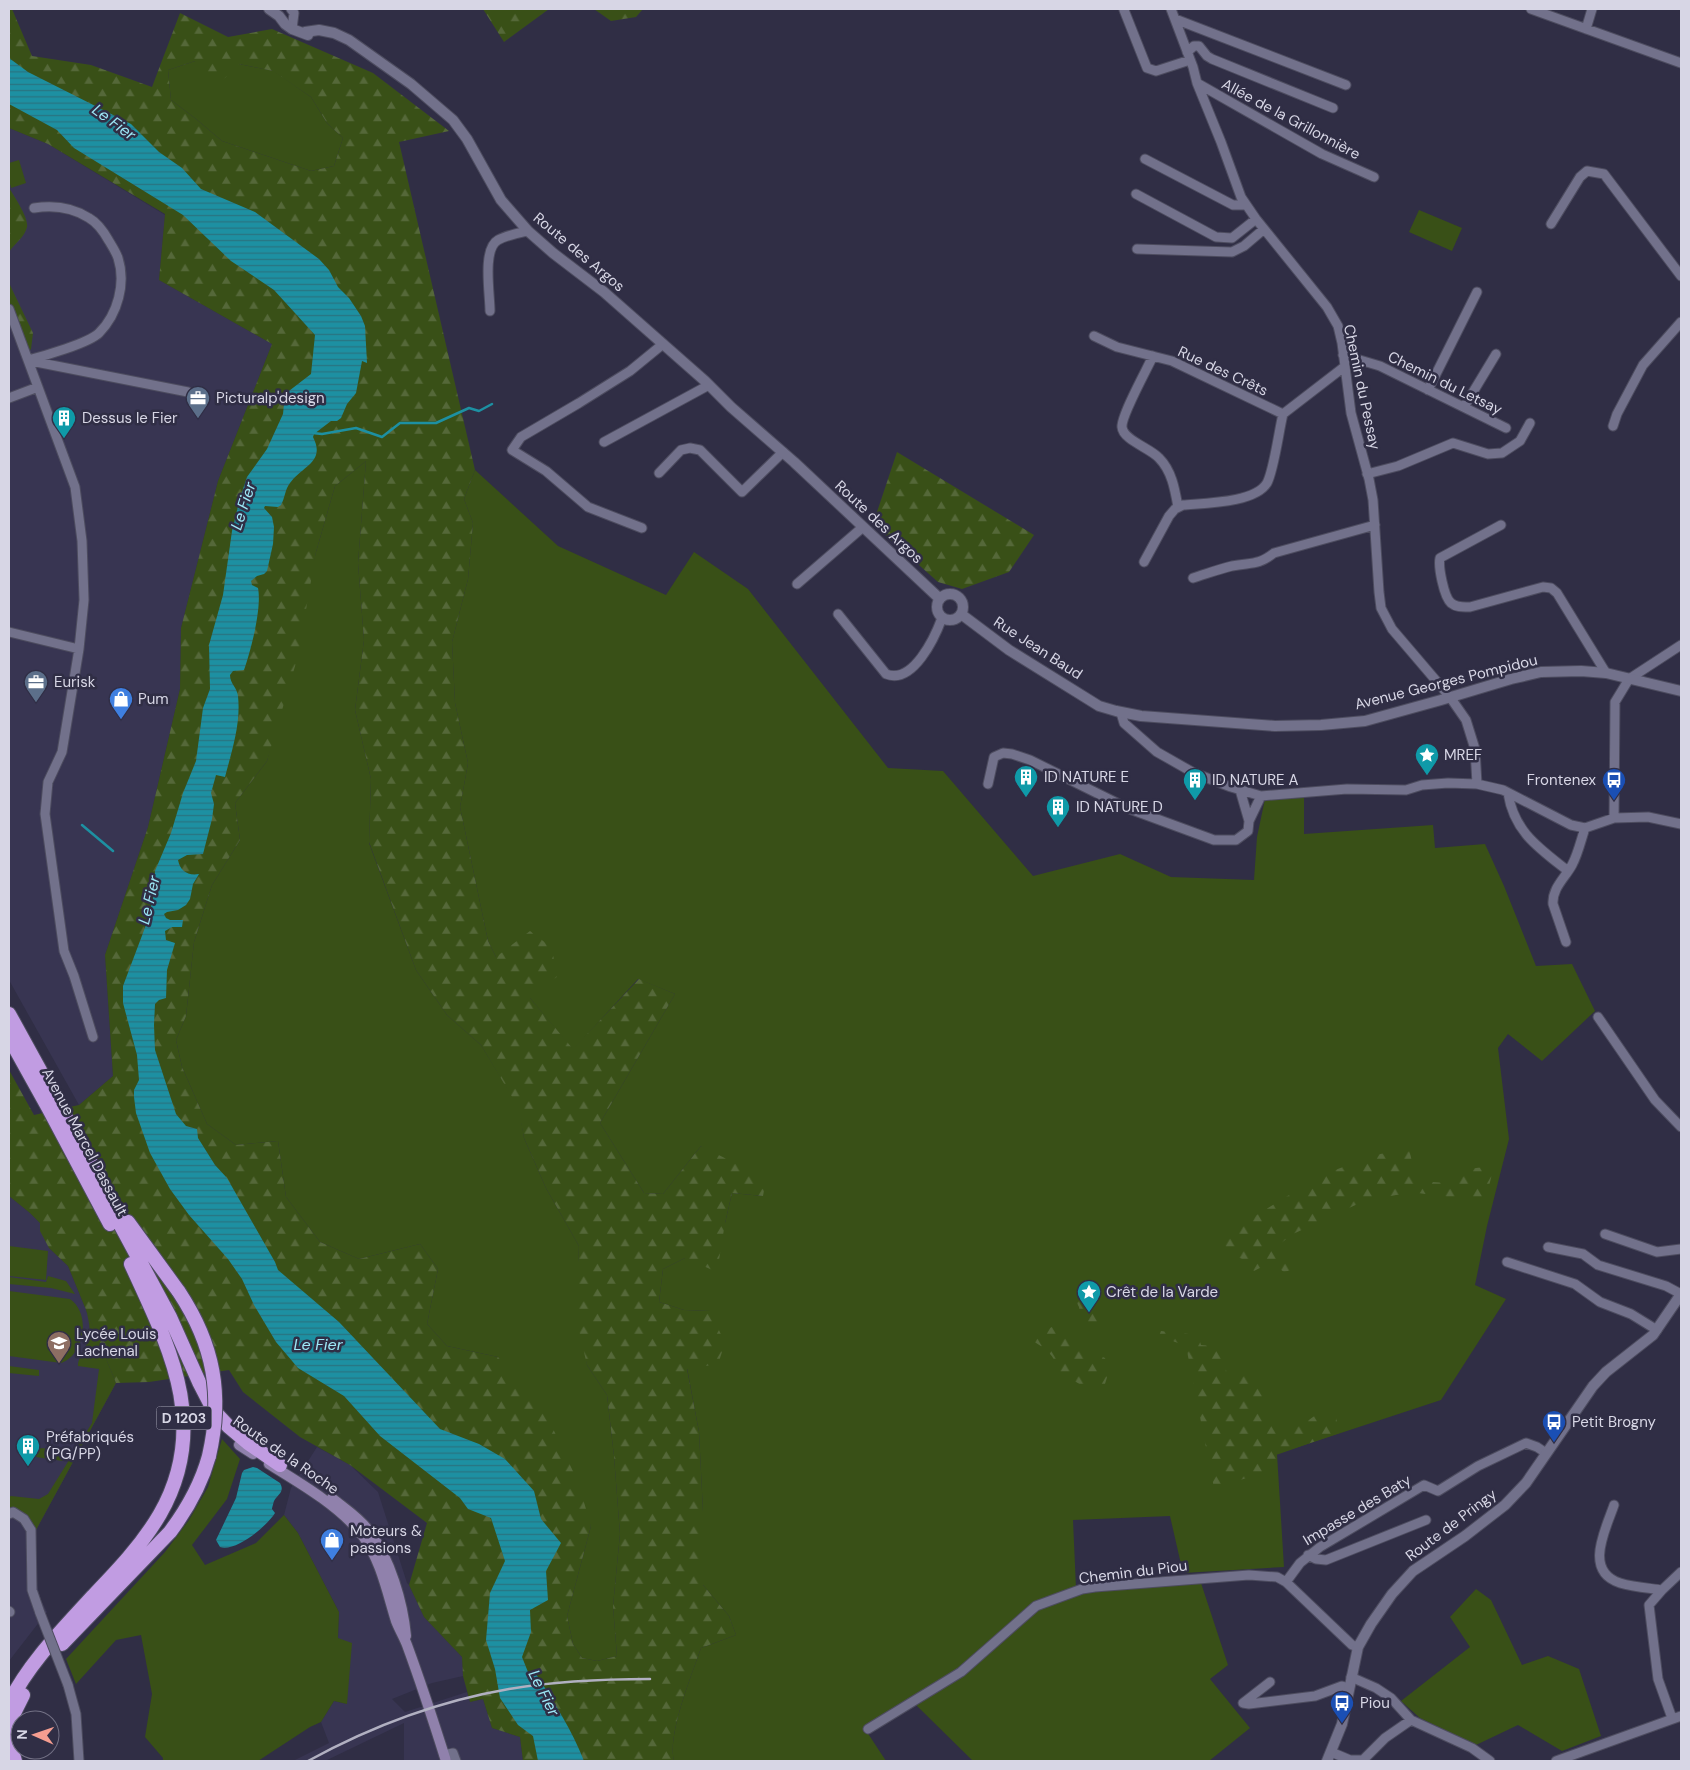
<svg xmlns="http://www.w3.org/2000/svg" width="1690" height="1770" font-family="'DM Sans',sans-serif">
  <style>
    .built { fill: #383552 }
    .green { fill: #395017 }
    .forest { fill: url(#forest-firs); fill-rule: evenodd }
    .water { fill: url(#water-rules) }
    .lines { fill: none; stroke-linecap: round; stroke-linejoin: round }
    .stream { stroke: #1d90a2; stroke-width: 2.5 }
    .minor-casing { stroke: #4d4c5f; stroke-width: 11 }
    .tertiary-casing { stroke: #4d4c5f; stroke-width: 12 }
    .secondary-casing { stroke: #4d4c5f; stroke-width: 12 }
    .trunk-casing { stroke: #4d4c5f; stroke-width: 16 }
    .minor { stroke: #72718b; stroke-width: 9 }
    .tertiary { stroke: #72718b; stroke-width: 10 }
    .secondary { stroke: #9081ac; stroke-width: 10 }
    .trunk { stroke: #c19ce2; stroke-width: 14 }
    .rail { stroke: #b1b0c1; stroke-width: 2.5 }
    .minor-bridge-casing { stroke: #4d4c5f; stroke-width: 11; stroke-linecap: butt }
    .trunk-bridge-casing { stroke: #4d4c5f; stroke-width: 16; stroke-linecap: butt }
    .minor-bridge { stroke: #72718b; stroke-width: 9 }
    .trunk-bridge { stroke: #c19ce2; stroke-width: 14 }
    .labels { text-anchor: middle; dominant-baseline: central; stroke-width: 5; stroke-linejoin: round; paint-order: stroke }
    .shield { fill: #302e45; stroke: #a5a4b5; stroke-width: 1 }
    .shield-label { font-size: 14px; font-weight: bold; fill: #d7d6e5 }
    .street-label { font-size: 15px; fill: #d7d6e5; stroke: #302e45 }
    .poi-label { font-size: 15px; fill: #d7d6e5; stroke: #302e45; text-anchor: start }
    .water-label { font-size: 16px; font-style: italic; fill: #9de8f7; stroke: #302e45 }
  </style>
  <defs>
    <pattern id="forest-firs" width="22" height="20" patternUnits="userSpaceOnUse" patternTransform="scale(1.25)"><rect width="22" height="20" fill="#395017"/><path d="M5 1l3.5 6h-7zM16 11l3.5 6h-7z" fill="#556839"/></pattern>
    <pattern id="water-rules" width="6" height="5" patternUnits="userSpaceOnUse" patternTransform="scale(1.25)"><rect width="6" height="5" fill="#1d90a2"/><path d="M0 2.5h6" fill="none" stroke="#297481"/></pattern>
  </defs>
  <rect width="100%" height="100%" fill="#302e45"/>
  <path class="built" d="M9 128 48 144 165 215 159 280 272 344 218 481 181 628 180 689 148 827 105 955 113 1076 79 1105 9 980Z
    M9 1196 30 1213 40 1223 49 1248 68 1266 116 1383 36 1530 34 1574 41 1600 47 1612 9 1661Z
    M317 1447 350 1465 378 1492 407 1583 409 1585 424 1617 462 1657 463 1676 432 1683 392 1699 405 1712 467 1692 470 1702 483 1699 492 1728 520 1737 523 1761H404V1723L325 1761H293L329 1743 321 1722 334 1701 347 1704 338 1638 339 1612 298 1533 284 1515 291 1488Z"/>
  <path class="green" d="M195 61 239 64 274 71 311 97 327 123 343 138 334 166 311 171 222 141 196 119 171 100 168 70Z
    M19 160 26 183 11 188 9 180V163Z
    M1419 210 1462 228 1452 251 1409 232Z
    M366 461 358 563 364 640 355 710 371 779 369 843 416 970 447 1015 481 1045 519 1107 524 1138 546 1188 579 1246 578 1274 587 1365 607 1395 614 1456 620 1534 613 1606 617 1656 597 1661 582 1658 573 1644 567 1616 591 1526 498 1357 447 1346 427 1324 438 1269 420 1244 359 1259 320 1242 286 1197 278 1141 236 1145 207 1124 182 1067 176 1040 186 1016 194 942 212 885 240 840 235 803 267 761 316 552 335 486Z
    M475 470 558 546 666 595 694 552 748 589 888 768 943 771 1033 876 1120 854 1171 877 1254 880 1257 837 1265 799 1304 798V834L1433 825 1435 848 1485 844 1504 886 1536 966 1572 964 1595 1011 1542 1061 1508 1034 1498 1048 1509 1139 1487 1226 1475 1285 1506 1299 1441 1400 1277 1454 1284 1567 1183 1573 1170 1516 1073 1520 1076 1588 1201 1583 1228 1665 1210 1679 1250 1728 1209 1761H973L915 1704 867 1732 886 1761H674C667 1735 692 1674 701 1648L736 1635 729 1616 703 1585V1512L699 1432 687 1368 710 1311 684 1310 659 1302 663 1269 685 1258 725 1223 732 1193 763 1196 701 1146 663 1194 644 1193 600 1123 675 994 638 979 573 1050 496 957 488 941 460 807 468 763 455 703 452 642 468 579 473 523 464 499Z
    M9 1246 48 1251 46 1280 9 1276Z
    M48 1276 66 1281 75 1294 51 1288 9 1284V1277L46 1282Z
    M9 1291 70 1299C91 1313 85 1355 61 1363L9 1356Z
    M86 1309 116 1383 36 1530 15 1511 9 1512V1497L11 1496 39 1499 48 1494 92 1423 99 1369 78 1366C77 1359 87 1347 89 1337 91 1328 88 1318 86 1309Z
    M9 1366 39 1370V1376L9 1373Z
    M222 1439 240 1459 227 1499 192 1545 205 1565 256 1543 284 1515 298 1533 339 1612 338 1638 352 1643 347 1704 334 1701 321 1722 310 1727 258 1761H163V1758L145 1737 152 1694 141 1635 116 1640 76 1684 66 1659 165 1552 189 1520 208 1487Z
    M38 1448 70 1450 63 1461 36 1457Z
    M1476 1589 1491 1600 1522 1665 1548 1656 1579 1669 1601 1736 1562 1751 1518 1725 1476 1745 1420 1718 1401 1701 1470 1647 1450 1617Z"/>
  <path class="forest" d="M9 9H12L32 56 91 65 152 87 180 13 228 37 272 29 373 73 449 131 399 142 475 470 464 499 473 523 468 579 452 642 455 703 468 763 460 807 488 941 496 957 530 931 551 947 558 976 530 998 573 1049 639 979 675 994 600 1123 644 1193 663 1194 701 1146 766 1179 763 1196 732 1193 725 1223 717 1272 685 1258 663 1269 659 1302 684 1310 710 1311 725 1343 718 1364 687 1369 699 1432 703 1512V1585L729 1616 736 1635 701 1648C692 1674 667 1735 674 1761H523L520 1737 492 1728 483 1699 470 1702 463 1676 462 1657 424 1617 409 1585 427 1523 350 1465 300 1437 243 1392 229 1370 149 1382 116 1383 68 1266 49 1248 40 1231V1223L30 1213 9 1196V1070L34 1115 79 1105 113 1076 105 955 148 827 180 689 181 628 218 481 272 344 159 280 165 214 48 144 9 128ZM195 61 218 85 239 64 273 71 311 97 327 123 343 138 334 166 311 171 222 141 196 119 171 100 168 70ZM366 461 358 563 364 640 355 710 371 779 369 842 416 970 447 1015 481 1045 518 1107 524 1138 546 1188 579 1246 575 1313 587 1365 607 1395 614 1456 620 1534 613 1606 617 1656 597 1661 582 1658 573 1644 567 1616 591 1526 578 1482 548 1418 498 1357 447 1346 427 1324 438 1269 420 1244 359 1259 320 1242 286 1197 278 1141 236 1145 207 1124 182 1067 176 1040 186 1016 194 942 212 885 240 840 235 803 267 761 298 656 316 552 335 486Z
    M483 9H549L504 42Z
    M594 9H643L636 17 611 21Z
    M9 188C14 196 29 218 27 227 25 237 14 244 9 252Z
    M9 283 33 333 31 349 28 352 9 302Z
    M897 452 1034 535 1009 572 962 589 938 582 873 524Z
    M1409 1148 1416 1181 1448 1183 1467 1169 1494 1166 1485 1202 1418 1193 1396 1195 1362 1202 1293 1234 1276 1247 1290 1256 1295 1269 1284 1272C1273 1263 1266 1264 1254 1271L1242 1259 1225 1251 1226 1234 1320 1176 1371 1156Z
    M1077 1287 1090 1292 1092 1311 1111 1317 1106 1324 1092 1330 1081 1325 1079 1307 1072 1293Z
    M1058 1324 1071 1332 1083 1349 1105 1358 1109 1371 1104 1387 1086 1388 1058 1371C1055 1355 1046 1349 1033 1341L1037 1334Z
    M1161 1331 1198 1335 1201 1345 1222 1347 1228 1381 1244 1371 1266 1379 1262 1404 1285 1428 1306 1422 1320 1412 1336 1416 1339 1433 1276 1455V1469L1214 1488 1186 1346 1159 1336Z"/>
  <path class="water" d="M9 58 28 72 131 124 159 152 182 168 201 189 255 212 319 259 329 270 338 287 349 298 361 316 365 326 367 363 362 361 356 393 347 404 341 418 337 421H331L314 434 313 437C326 462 302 466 290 483 285 489 285 498 281 505L278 507 265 506 264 508 272 517 274 527 273 544 267 571 264 574 257 576 251 581 252 585 258 588C262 608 251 650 244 670L233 671 230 675C230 684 237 687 238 696 241 724 232 750 225 777L216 775 211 793 214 804 212 819 203 854 187 855 178 860C180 871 188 876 199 874L193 884 190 899 186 905 178 910 167 912 164 914 166 918 170 920H183L182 927H172L165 931 166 940 175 943 167 970 166 998 159 1000 155 1004 154 1025 155 1050 176 1114 186 1126 197 1129 198 1138 215 1165 227 1178 275 1262 278 1270 339 1322 440 1429 479 1444 505 1459 534 1491 541 1519 561 1543 546 1571 548 1600 530 1610 531 1632 522 1657 528 1672 536 1674C554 1702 572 1730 584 1761H538L533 1736 518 1725 500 1698 495 1669 486 1640 490 1593 505 1561 491 1518 468 1509 460 1498 380 1436 344 1396 298 1368 276 1342 254 1305 242 1279 228 1259 189 1215 170 1189 150 1153 136 1113 134 1097V1090L139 1080 137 1055 123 1003V986L146 925 153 899 155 871 171 833 183 793 196 761 203 708 210 689 209 645 223 595 232 531 240 498 247 477 267 449 283 414 285 394 311 374 315 335 274 290 231 261 183 215 74 148 57 130 9 104Z
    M253 1467 257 1468 280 1483C285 1492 278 1494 274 1501 274 1501 272 1508 272 1509L275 1513C267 1526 236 1552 220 1547L216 1540 236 1498 242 1473 244 1470Z"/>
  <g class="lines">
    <path class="stream" d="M313 433 322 434 356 428 382 437 400 423H436L469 408 479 411 492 404
      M82 825 113 851"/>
    <g class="minor-casing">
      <path id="minor" d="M291 9 294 13 292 29
        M1171 9 1193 67 1197 83 1221 142 1241 197 1256 219 1327 307 1338 326 1342 343 1351 413 1369 479 1373 500 1379 592 1381 608 1392 629 1450 697 1466 720 1475 749 1477 784
        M1531 9 1681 63
        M1124 10 1147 68 1156 71 1190 60
        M1175 19 1346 85
        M1586 29 1592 9
        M1187 52 1194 46H1199L1207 56 1212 59 1333 108
        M1197 83 1322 154 1374 177
        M1145 159 1233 205H1246
        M1136 194 1216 237 1232 238 1256 219
        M1551 224 1580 177 1587 171 1604 174 1681 276
        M1137 249 1232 252 1244 246 1264 229
        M9 309 75 487 82 541 84 600 79 649 62 752 48 782 45 814 64 951 74 976 93 1037
        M490 311C490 294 482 249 498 240 507 235 519 233 528 231
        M1094 336 1117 347 1172 361 1283 414
        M1343 355 1380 366 1506 428
        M1153 356C1147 369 1121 416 1122 427 1123 440 1150 448 1159 458 1172 471 1175 490 1178 507
        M28 360C44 356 89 343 99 333 118 314 126 283 118 258 116 252 112 246 109 241 104 232 98 223 89 218 72 207 53 205 34 208
        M31 361 188 392
        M1428 390 1477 292
        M9 398 38 387
        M1464 407 1496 354
        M1613 426 1617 414 1643 365 1681 322
        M604 442 709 385
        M659 473 681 450 690 448 700 450 742 492 783 452
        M1367 474 1398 466 1453 443 1488 454 1502 453 1520 441 1530 423
        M1501 525 1440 558C1438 567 1444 597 1451 603 1457 608 1464 607 1470 607L1543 587 1551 588 1557 593 1606 673
        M642 528 588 507 546 471 512 450 521 437 579 403 630 371 663 344
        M1144 562 1169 516 1175 509 1183 505C1205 503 1255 503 1267 483 1274 470 1279 430 1283 414L1344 367
        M1193 578C1206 574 1219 569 1232 566 1252 562 1257 566 1274 553L1375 525
        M797 584 863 527
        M838 614 886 674C913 685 935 637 942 618
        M9 632 79 649
        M1121 713 1124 723 1157 752 1194 773 1231 787 1261 796 1347 789 1406 790 1422 785 1448 783 1477 784 1503 790 1571 825 1585 828 1614 818 1648 817 1681 824
        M988 784 994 757 1003 753 1012 754 1030 760 1127 808 1214 840H1236L1248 831 1249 821 1240 790
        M1508 793C1514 832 1539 848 1568 871
        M1614 818 1615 702 1629 679 1681 645
        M1249 821 1261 796
        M1566 942 1553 904C1552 888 1565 878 1572 865 1578 854 1581 840 1585 828
        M1598 1017 1655 1100 1681 1127
        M1605 1234 1657 1252 1681 1249
        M1548 1247 1583 1254 1598 1265 1666 1286 1681 1294
        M1507 1262 1575 1284 1600 1302 1631 1314 1657 1330
        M1614 1505C1606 1529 1583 1571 1620 1583 1633 1587 1648 1588 1662 1590
        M9 1514 13 1512 24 1519 31 1530 32 1590 40 1613
        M1308 1555 1316 1559 1326 1560 1426 1520
        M1286 1582 1300 1563 1320 1547 1424 1485 1438 1491 1478 1466 1526 1443 1537 1447 1546 1453
        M9 1611 10 1612
        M1351 1677 1376 1688 1391 1698 1411 1720 1472 1748 1490 1761
        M1270 1682 1243 1703 1249 1704 1315 1696 1342 1686 1349 1688
        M68 1685 76 1714 79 1761
        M1672 1718 1658 1679 1649 1605 1662 1590 1681 1572
        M868 1729 961 1672 1036 1606 1082 1589 1095 1587 1249 1575 1277 1577 1286 1582 1352 1645 1358 1647
        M1331 1752 1350 1760H1363L1385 1738 1411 1720
        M444 1755 453 1753 456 1761
        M1556 1761 1681 1716"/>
    </g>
    <g class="tertiary-casing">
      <path id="tertiary" d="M269 9 279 16 285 24 292 29 308 35
        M305 32 319 30 334 33 349 40 411 84 453 120 467 139 501 200 528 231 553 253 604 292 705 381 731 407 794 462 940 599
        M937 607a13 13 0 1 1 26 0a13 13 0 1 1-26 0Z
        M961 614 1009 650 1099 706 1116 711 1141 716 1275 726 1321 725 1365 721 1441 700 1511 679 1541 672 1581 671 1606 673 1681 691
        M1327 1761 1342 1724 1358 1647 1371 1624 1392 1594 1413 1571 1465 1536 1505 1505 1526 1483 1593 1386 1606 1372 1653 1335 1681 1294"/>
    </g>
    <g class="secondary-casing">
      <path id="secondary" d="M239 1445 253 1454
        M269 1464C300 1483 341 1507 363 1536 381 1561 387 1592 396 1621 399 1629 404 1637 407 1645 421 1683 434 1723 446 1761
        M332 1498C344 1508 360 1518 369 1531 390 1558 403 1603 406 1636"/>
    </g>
    <g class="trunk-casing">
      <path id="trunk" d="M9 1014 91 1163 113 1211 170 1317 199 1382 214 1411 229 1427 248 1443 280 1465
        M9 1037 49 1109 110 1224
        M128 1222 179 1292
        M62 1644 170 1532C188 1508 201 1485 209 1456
        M9 1703C29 1663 62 1630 93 1596 117 1571 142 1545 160 1514 211 1425 169 1347 131 1264
        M11 1717 10 1744 15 1761
        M9 1723 23 1695"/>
    </g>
    <use href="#minor" class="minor"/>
    <use href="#tertiary" class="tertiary"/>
    <use href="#secondary" class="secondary"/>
    <use href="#trunk" class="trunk"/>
    <path class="rail" d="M308 1761C370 1727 439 1701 509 1689 556 1681 603 1679 650 1679"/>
    <g class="minor-bridge-casing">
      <path id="minor-bridge" d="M40 1613 68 1685"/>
    </g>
    <g class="trunk-bridge-casing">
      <path id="trunk-bridge" d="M179 1292C214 1345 223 1395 209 1456"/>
    </g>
    <use href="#minor-bridge" class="minor-bridge"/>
    <use href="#trunk-bridge" class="trunk-bridge"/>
  </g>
  <defs>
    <g id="office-pin" transform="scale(1.25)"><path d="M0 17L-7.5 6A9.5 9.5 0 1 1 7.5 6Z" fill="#5c6f8a" stroke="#302e45"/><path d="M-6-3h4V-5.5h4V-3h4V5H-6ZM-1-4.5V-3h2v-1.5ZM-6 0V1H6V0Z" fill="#fff"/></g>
    <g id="building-pin" transform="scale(1.25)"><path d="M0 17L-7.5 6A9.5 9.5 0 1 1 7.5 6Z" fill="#0f9aa8" stroke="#302e45"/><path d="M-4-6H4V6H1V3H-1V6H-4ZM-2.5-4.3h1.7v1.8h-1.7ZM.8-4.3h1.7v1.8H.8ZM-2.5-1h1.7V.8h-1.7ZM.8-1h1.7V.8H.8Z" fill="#fff"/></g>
    <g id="shop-pin" transform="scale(1.25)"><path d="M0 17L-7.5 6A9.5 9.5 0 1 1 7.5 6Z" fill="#3f7fe0" stroke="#302e45"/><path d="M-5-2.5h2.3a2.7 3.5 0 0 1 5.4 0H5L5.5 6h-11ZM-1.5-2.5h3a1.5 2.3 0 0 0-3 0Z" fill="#fff"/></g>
    <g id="sight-pin" transform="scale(1.25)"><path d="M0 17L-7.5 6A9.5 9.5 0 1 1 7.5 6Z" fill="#0f9aa8" stroke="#302e45"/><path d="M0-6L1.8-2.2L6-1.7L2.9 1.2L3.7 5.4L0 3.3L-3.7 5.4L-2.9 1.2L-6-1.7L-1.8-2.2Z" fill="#fff"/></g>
    <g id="bus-pin" transform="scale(1.25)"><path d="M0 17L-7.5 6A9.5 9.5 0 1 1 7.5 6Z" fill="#1a4fb4" stroke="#302e45"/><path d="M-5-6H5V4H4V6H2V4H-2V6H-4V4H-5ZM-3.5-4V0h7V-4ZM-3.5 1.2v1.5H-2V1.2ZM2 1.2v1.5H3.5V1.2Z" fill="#fff"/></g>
    <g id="school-pin" transform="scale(1.25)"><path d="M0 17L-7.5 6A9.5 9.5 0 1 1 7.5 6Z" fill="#8d6e63" stroke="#302e45"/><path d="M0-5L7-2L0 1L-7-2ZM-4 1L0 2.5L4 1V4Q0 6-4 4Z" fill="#fff"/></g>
  </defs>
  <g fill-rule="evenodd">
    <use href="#office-pin" x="198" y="398"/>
    <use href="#building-pin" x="64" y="418"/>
    <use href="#office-pin" x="36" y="682"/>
    <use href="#shop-pin" x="121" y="699"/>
    <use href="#sight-pin" x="1427" y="755"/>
    <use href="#building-pin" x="1026" y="777"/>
    <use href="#building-pin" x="1195" y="780"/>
    <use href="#bus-pin" x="1614" y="780"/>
    <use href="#building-pin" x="1058" y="807"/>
    <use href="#sight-pin" x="1089" y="1292"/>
    <use href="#school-pin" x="59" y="1343"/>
    <use href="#bus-pin" x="1554" y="1422"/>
    <use href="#building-pin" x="28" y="1446"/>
    <use href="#shop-pin" x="332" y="1540"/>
    <use href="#bus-pin" x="1342" y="1703"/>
  </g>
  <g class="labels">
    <rect class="shield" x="156.5" y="1406.5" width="55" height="23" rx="4"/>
    <g class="shield-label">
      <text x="184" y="1418">D 1203</text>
    </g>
    <g class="street-label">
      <text transform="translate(1291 119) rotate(28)">Allée de la Grillonnière</text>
      <text transform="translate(579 252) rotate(40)">Route des Argos</text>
      <text transform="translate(1223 371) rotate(25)">Rue des Crêts</text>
      <text transform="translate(1445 383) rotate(26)">Chemin du Letsay</text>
      <text transform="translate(1362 387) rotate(78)">Chemin du Pessay</text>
      <text transform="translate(879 522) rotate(43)">Route des Argos</text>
      <text transform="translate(1038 648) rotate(33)">Rue Jean Baud</text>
      <text transform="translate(1446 682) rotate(-14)">Avenue Georges Pompidou</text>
      <text transform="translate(85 1142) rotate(62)">Avenue Marcel Dassault</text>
      <text transform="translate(286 1455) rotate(35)">Route de la Roche</text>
      <text transform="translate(1357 1510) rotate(-31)">Impasse des Baty</text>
      <text transform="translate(1451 1525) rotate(-37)">Route de Pringy</text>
      <text transform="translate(1133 1572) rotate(-7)">Chemin du Piou</text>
    </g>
    <g class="poi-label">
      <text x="216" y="398">Picturalp'design</text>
      <text x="82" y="418">Dessus le Fier</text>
      <text x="54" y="682">Eurisk</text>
      <text x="138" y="699">Pum</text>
      <text x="1444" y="755">MREF</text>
      <text x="1044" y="777">ID NATURE E</text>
      <text x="1212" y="780">ID NATURE A</text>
      <text x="1596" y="780" text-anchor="end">Frontenex</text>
      <text x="1076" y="807">ID NATURE D</text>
      <text x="1106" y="1292">Crêt de la Varde</text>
      <text x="76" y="1334">Lycée Louis<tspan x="76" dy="17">Lachenal</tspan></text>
      <text x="1572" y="1422">Petit Brogny</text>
      <text x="46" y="1437">Préfabriqués<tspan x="46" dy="17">(PG/PP)</tspan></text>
      <text x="350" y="1531">Moteurs &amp;<tspan x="350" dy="17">passions</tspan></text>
      <text x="1360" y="1703">Piou</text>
    </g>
    <g class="water-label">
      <text transform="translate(114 122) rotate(36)">Le Fier</text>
      <text transform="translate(243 506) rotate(-72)">Le Fier</text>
      <text transform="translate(149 900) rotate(-77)">Le Fier</text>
      <text x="318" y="1344">Le Fier</text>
      <text transform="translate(544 1693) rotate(63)">Le Fier</text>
    </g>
  </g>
  <rect width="1690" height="1770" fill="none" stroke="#d7d6e5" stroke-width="20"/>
  <g transform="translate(35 1735) rotate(272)"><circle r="24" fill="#302e45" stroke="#737185"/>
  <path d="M0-4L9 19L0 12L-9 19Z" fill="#f59d90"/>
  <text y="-8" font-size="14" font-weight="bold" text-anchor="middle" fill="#d7d6e5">N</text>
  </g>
</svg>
